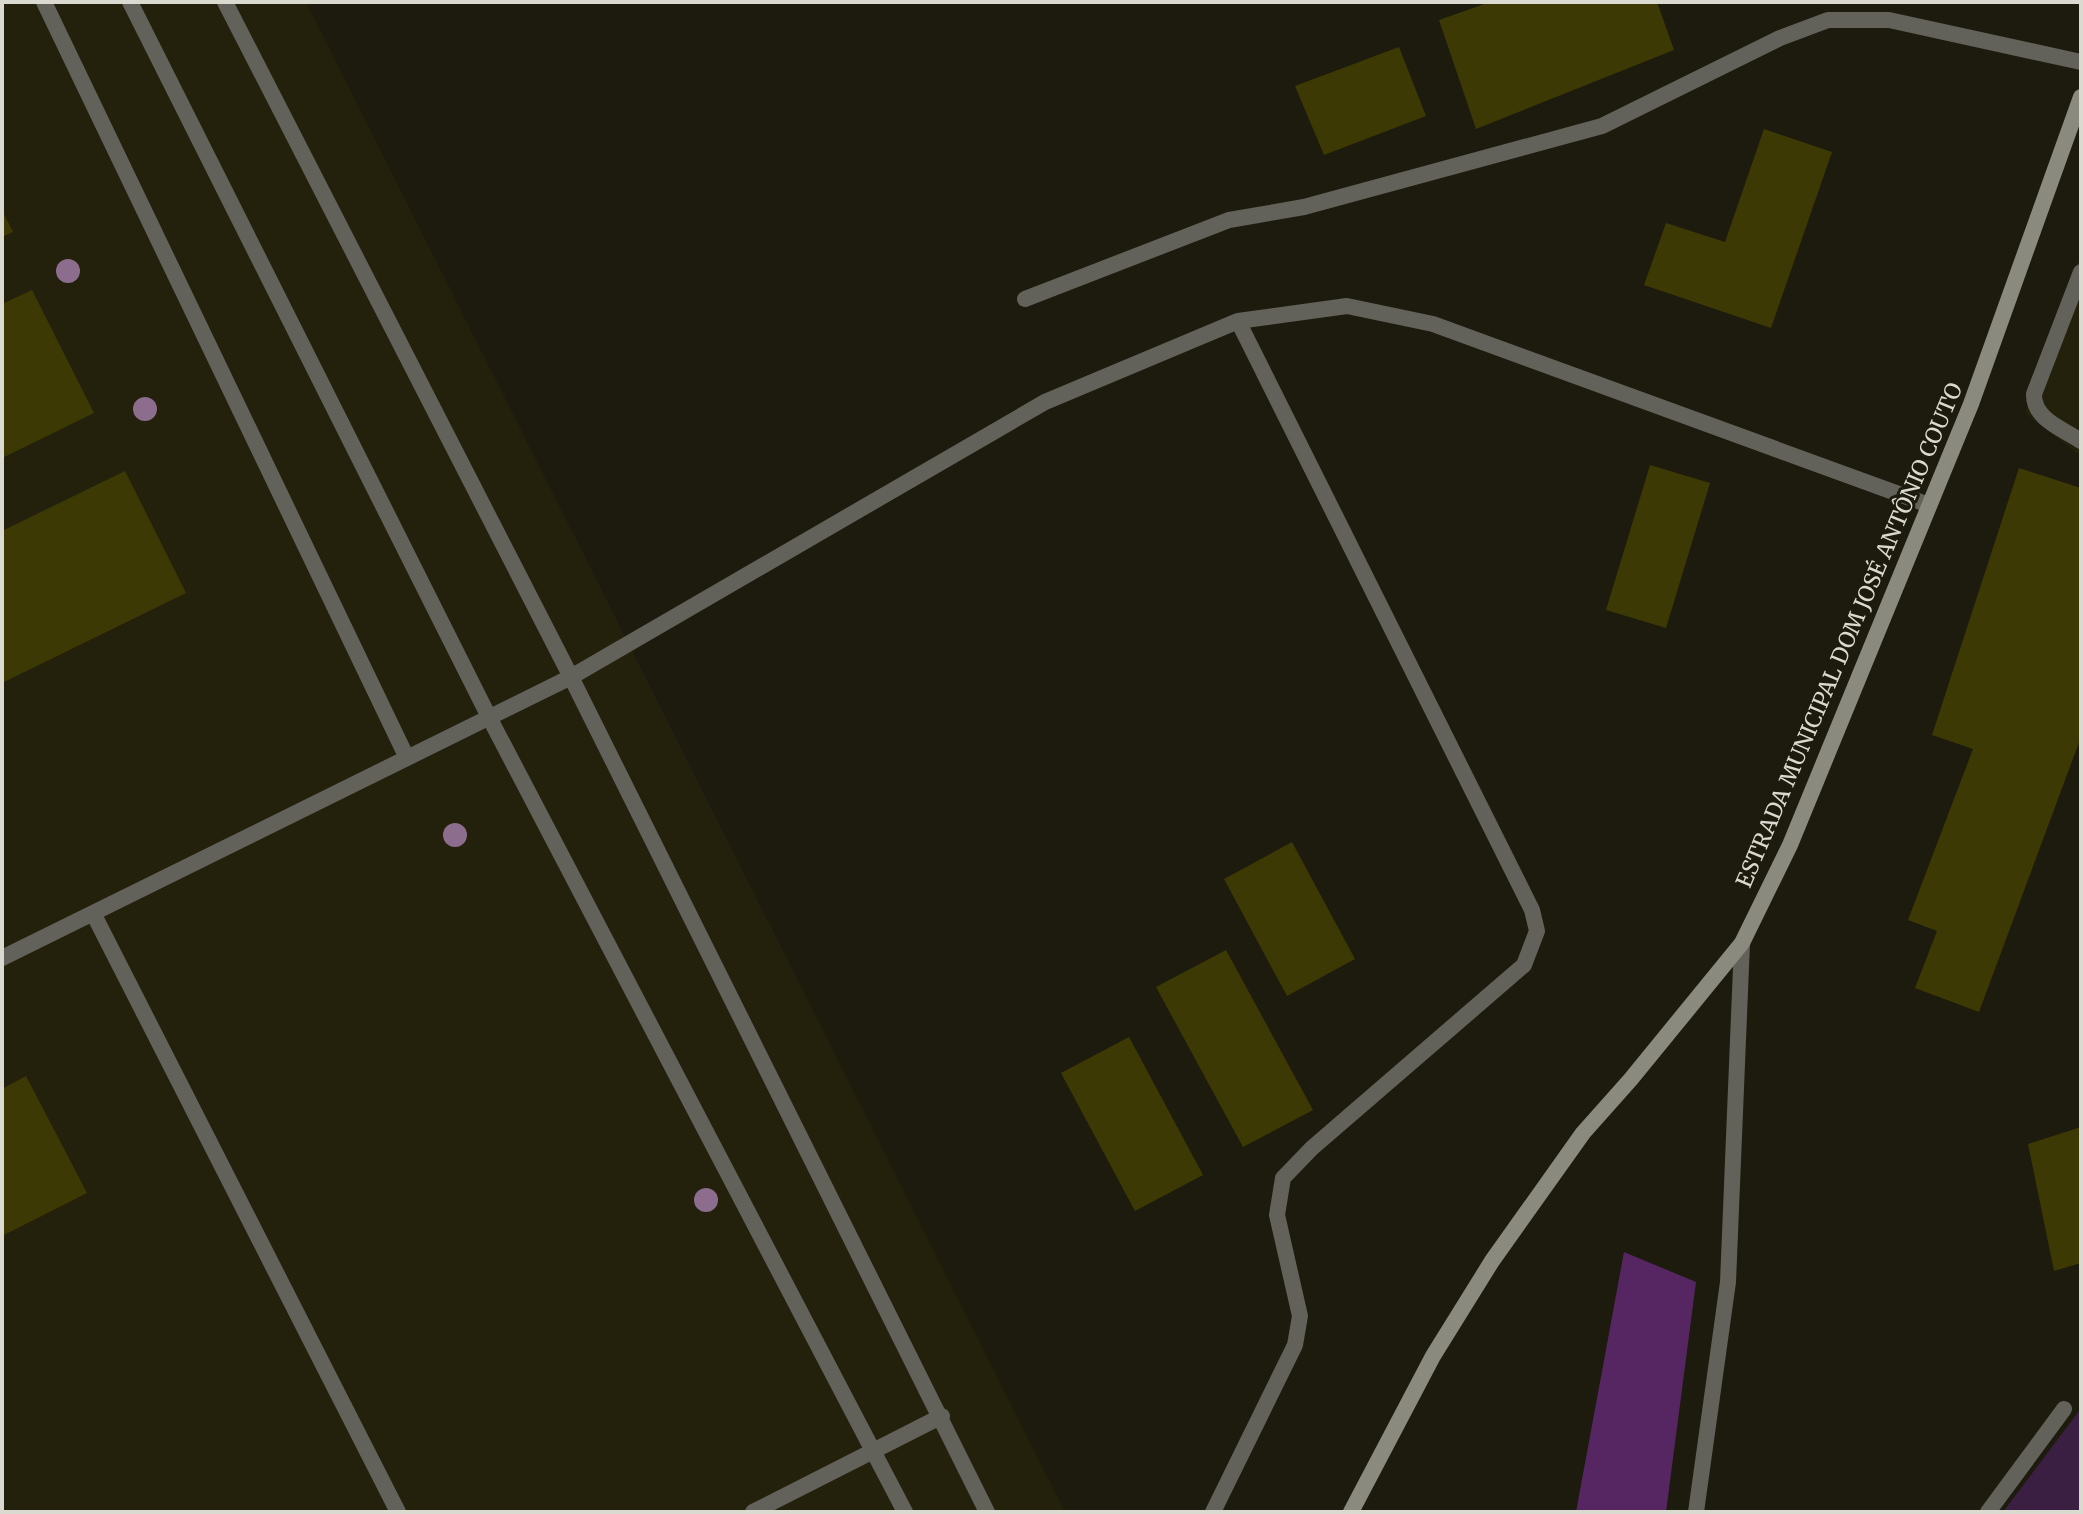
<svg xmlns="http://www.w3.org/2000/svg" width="2083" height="1514" font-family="Merriweather,serif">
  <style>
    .built { fill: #23210c }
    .green { fill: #3b1f42 }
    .forest { fill: #562663 }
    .building { fill: #3d3905 }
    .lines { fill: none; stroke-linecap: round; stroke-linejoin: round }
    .lane { stroke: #62615a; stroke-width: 16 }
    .street { stroke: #62615a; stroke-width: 16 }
    .secondary { stroke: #8b8a7e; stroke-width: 16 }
    .tree { fill: #8c6d8e }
    .labels { text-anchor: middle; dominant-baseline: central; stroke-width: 6; stroke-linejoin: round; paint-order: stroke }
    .street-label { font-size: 22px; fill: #dadad0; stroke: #1d1b0d }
  </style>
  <rect width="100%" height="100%" fill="#1d1b0d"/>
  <path class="built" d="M2 2H306L1065 1512H2Z
    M2081 251V456L2025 413Z"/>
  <path class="green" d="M2079 1411H2081V1512H2003Z"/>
  <path class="forest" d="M1624 1252 1696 1282 1666 1512H1576Z"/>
  <path class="building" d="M1490 2H1657L1674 50 1476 129 1439 20Z
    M1399 47 1426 116 1324 155 1295 86Z
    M1764 129 1832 152 1771 328 1644 285 1666 223 1725 242Z
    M2 210 13 232 2 237Z
    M32 290 94 413 2 458V304Z
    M1650 465 1710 483 1666 628 1606 610Z
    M2019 468 2081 488V737L1979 1012 1915 988 1937 931 1908 920 1973 749 1932 735Z
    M125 471 186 593 2 683V531Z
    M1292 842 1355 959 1287 996 1224 879Z
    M1226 950 1313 1110 1243 1147 1156 987Z
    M1129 1037 1203 1175 1135 1211 1061 1073Z
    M26 1076 87 1193 2 1236V1089Z
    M2081 1127V1263L2054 1271 2028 1144Z"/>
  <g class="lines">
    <path class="lane" d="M44 2 407 758
      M130 2 489 717 905 1512
      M225 2 571 677 987 1512
      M2081 272 2034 394C2033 419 2063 429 2081 441
      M1025 299 1229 220 1304 207 1602 126 1780 38 1828 20H1889L2081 62
      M1238 321 1347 306 1433 324 1929 505
      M94 915 398 1512
      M2 958 571 677 1045 402 1238 321 1532 910 1537 931 1524 965 1312 1148 1283 1178 1277 1215 1300 1316 1295 1345 1213 1512
      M753 1512 942 1416"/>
    <path class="street" d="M1696 1512 1728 1282 1742 943
      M1988 1512 2064 1409"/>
    <path class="secondary" d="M1351 1512 1433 1356 1492 1261 1583 1133 1631 1079 1742 943 1790 845 1971 404 2081 97"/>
  </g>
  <g class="tree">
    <circle cx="68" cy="271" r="12"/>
    <circle cx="145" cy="409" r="12"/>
    <circle cx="455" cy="835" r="12"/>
    <circle cx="706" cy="1200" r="12"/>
  </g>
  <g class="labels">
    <g class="street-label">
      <text transform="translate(1849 635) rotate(-67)">ESTRADA MUNICIPAL DOM JOSÉ ANTÔNIO COUTO</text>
    </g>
  </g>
  <rect width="2083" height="1514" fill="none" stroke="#dadad0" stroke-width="8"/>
</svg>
